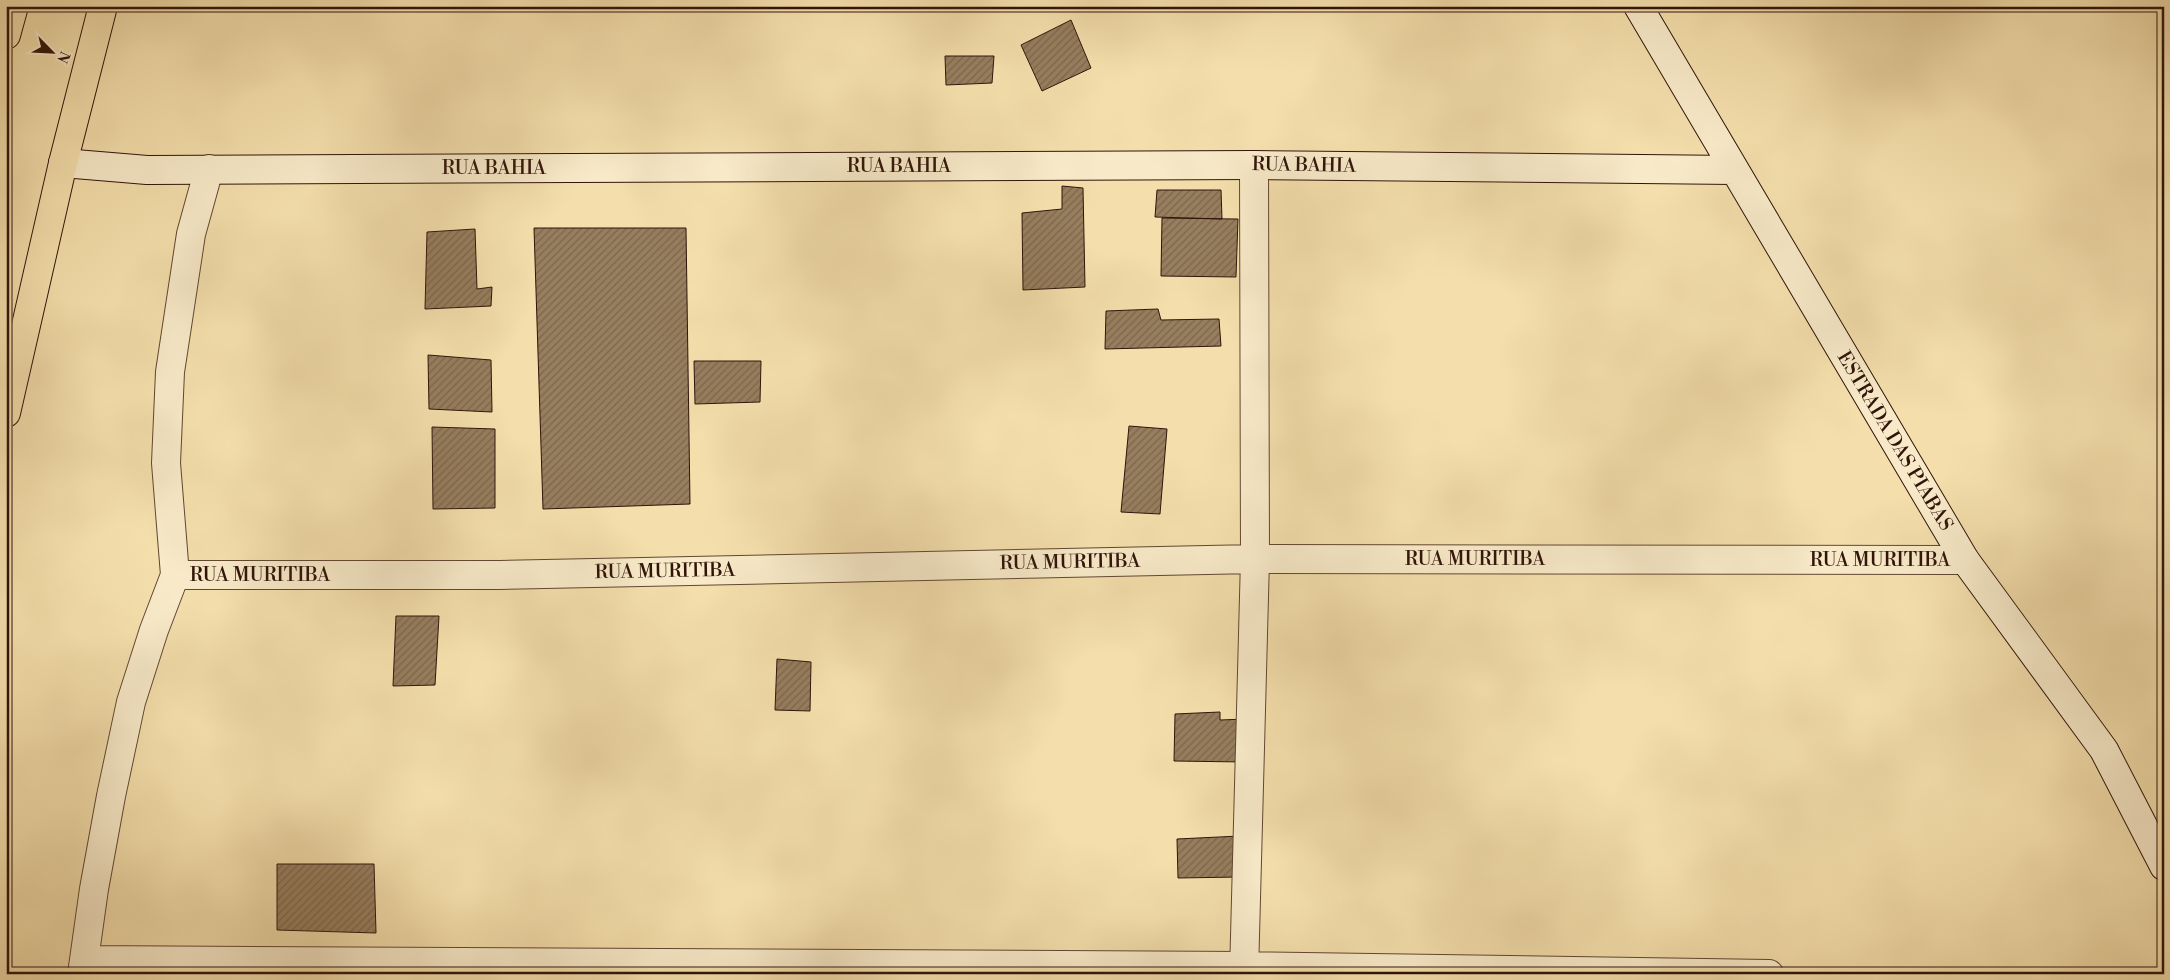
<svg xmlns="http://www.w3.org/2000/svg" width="2170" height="980" font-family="'Libre Bodoni',serif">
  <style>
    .building { fill: url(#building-hatch); stroke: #30140a }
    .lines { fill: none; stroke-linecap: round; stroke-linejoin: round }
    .street-casing { stroke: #614732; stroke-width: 30 }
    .secondary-casing { stroke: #30140a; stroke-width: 30 }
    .highway-casing { stroke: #30140a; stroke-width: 30 }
    .street { stroke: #f8eac9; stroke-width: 28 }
    .secondary { stroke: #f8eac9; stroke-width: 28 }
    .highway { stroke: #f4dfac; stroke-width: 28 }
    .labels { text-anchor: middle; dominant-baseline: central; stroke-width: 4.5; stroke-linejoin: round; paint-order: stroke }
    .street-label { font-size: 19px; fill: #30140a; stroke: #f8eac9 }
  </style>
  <defs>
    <pattern id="building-hatch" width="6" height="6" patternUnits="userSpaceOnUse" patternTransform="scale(1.25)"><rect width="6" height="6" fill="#967e5e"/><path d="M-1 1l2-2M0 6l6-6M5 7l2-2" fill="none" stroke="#7b664c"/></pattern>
  </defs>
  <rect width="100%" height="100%" fill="#f4dfac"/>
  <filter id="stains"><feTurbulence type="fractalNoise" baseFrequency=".004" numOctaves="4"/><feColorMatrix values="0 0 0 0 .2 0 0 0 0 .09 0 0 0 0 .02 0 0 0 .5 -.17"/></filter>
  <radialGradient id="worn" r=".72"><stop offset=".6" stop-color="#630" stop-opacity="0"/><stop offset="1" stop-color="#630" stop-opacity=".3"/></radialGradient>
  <path class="building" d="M1071 20 1091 68 1042 91 1021 45Z
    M945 56H994L992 83 946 85Z
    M1062 186 1083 188 1085 287 1023 290 1022 213 1062 209Z
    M1157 190H1221L1222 219 1155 217Z
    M1162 218 1238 219 1236 277 1161 276Z
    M534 228H686L690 504 543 509Z
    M475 229 477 289 492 287 491 306 425 309 427 232Z
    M1158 309 1161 320 1219 319 1221 346 1105 349 1106 311Z
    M428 355 491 360 492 412 429 409Z
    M694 361H761L760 402 695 404Z
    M1129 426 1167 429 1160 514 1121 512Z
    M432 427 495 429V508L433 509Z
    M396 616H439L435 685 393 686Z
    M777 659 811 662 810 711 775 710Z
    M1220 712V720L1246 719 1244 762 1174 761 1175 714Z
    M1240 836 1239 877 1178 878 1177 839Z
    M277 864H374L376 933 277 930Z"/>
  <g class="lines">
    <g class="street-casing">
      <path id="street" d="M175 575H500L1255 559 1965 560
        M84 960 1244 966 1769 974
        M82 974 94 889 111 796 131 702 154 630 175 575 166 463 170 372 191 234 209 169
        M1244 974 1255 559 1254 165"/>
    </g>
    <g class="secondary-casing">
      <path id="secondary" d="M1638 6 1965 560 2104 750 2164 866
        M63 163 147 170 1254 165 1734 170"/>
    </g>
    <g class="highway-casing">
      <path id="highway" d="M6 35 14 6
        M6 413 63 163 103 6"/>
    </g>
    <use href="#street" class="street"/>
    <use href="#secondary" class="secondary"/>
    <use href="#highway" class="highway"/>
  </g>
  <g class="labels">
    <g class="street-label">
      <text transform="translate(1304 165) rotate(1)">RUA BAHIA</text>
      <text x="899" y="166">RUA BAHIA</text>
      <text x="494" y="168">RUA BAHIA</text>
      <text transform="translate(1895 441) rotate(59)">ESTRADA DAS PIABAS</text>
      <text x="1475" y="559">RUA MURITIBA</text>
      <text x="1880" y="560">RUA MURITIBA</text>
      <text transform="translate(1070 562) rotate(-1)">RUA MURITIBA</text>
      <text transform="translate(665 571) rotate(-1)">RUA MURITIBA</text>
      <text x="260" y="575">RUA MURITIBA</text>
    </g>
  </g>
  <rect width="2170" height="980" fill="none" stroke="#f4dfac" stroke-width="25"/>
  <rect x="8" y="8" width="2155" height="965" fill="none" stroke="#30140a" stroke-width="2.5"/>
  <rect x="12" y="12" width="2145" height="955" fill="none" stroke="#30140a"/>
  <g transform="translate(52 52) rotate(114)" stroke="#f8eac9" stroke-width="4" paint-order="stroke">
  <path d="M0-4L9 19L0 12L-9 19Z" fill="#30140a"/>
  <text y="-8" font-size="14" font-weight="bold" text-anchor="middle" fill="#30140a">N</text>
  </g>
  <rect width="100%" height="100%" filter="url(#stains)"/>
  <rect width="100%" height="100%" fill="url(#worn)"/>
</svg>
